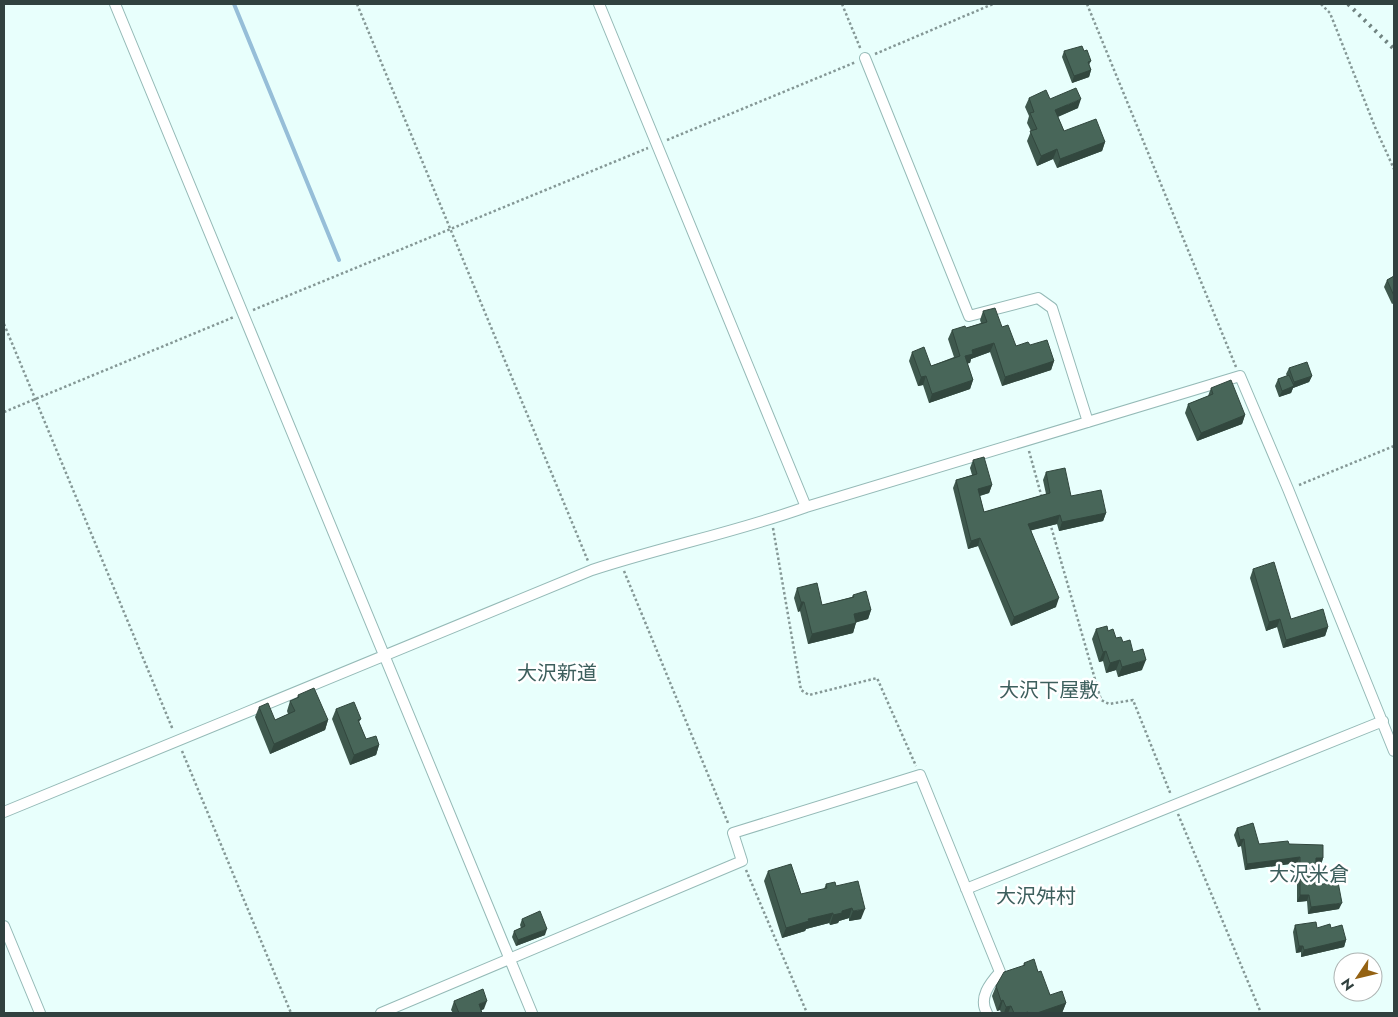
<svg xmlns="http://www.w3.org/2000/svg" width="1398" height="1017" font-family="Jost,'Noto Sans JP',sans-serif">
  <style>
    .lines { fill: none; stroke-linecap: round; stroke-linejoin: round }
    .stream { stroke: #96bed8; stroke-width: 4 }
    .street-casing { stroke: #95bab7; stroke-width: 12 }
    .path { stroke: #859896; stroke-width: 2.5; stroke-dasharray: 2.5 2.5; stroke-linecap: butt }
    .street { stroke: #fff; stroke-width: 10 }
    .rail { stroke: #708380; stroke-width: 4; stroke-dasharray: 2.5 5; stroke-linecap: butt }
    .wall { fill: #3e584d }
    .shaded-wall { fill: #32473e }
    .building { fill: #486659; stroke: #32473e }
    .labels { text-anchor: middle; dominant-baseline: central; stroke-width: 5; stroke-linejoin: round; paint-order: stroke }
    .quarter-label { font-size: 20px; fill: #3d5f5d; stroke: #fff }
  </style>
  <rect width="100%" height="100%" fill="#e8fffc"/>
  <g class="lines">
    <path class="stream" d="M234 4 339 260"/>
    <g class="street-casing">
      <path id="street" d="M115 4 532 1013
        M599 4 806 507
        M865 58 969 316 1038 298 1052 308 1088 422
        M4 812C200 731 396 652 592 570 662 547 736 532 806 507L1240 376 1288 489 1394 751
        M966 889 1383 721
        M4 926 40 1013
        M381 1013 742 861 733 833 920 775 1000 972C990 983 978 998 987 1013"/>
    </g>
    <path class="path" d="M357 4 588 561
      M842 4 861 50
      M1087 4 1236 367
      M1321 4 1330 13 1375 127 1394 169
      M875 54 993 4
      M667 140 856 62
      M253 310 648 148
      M4 324 173 730
      M4 412 234 317
      M1029 451 1042 498
      M1299 485 1394 446
      M1050 523 1101 700 1109 704 1133 700 1171 795
      M773 528 801 690 809 695 877 678 916 766
      M624 571 728 823
      M182 751 291 1013
      M1178 814 1261 1013
      M746 870 807 1013"/>
    <use href="#street" class="street"/>
    <path class="rail" d="M1348 4 1394 49"/>
  </g>
  <path class="wall" d="M1064 51H1084L1091 61 1089 65 1091 70 1089 77 1072 83 1062 57Z
    M1029 98 1050 99 1078 108 1058 117 1064 131 1105 142 1102 151 1057 168 1053 159 1037 166 1027 141 1031 131 1027 123 1029 116 1025 107Z
    M1394 276V303L1392 304 1384 287 1387 280Z
    M983 311 1002 327 1016 346 1030 345 1054 361 1051 370 1002 386 990 352 971 359 970 363H967L973 380 970 389 929 403 923 385 918 386 909 361 912 352 931 366 954 357 948 339 952 330 966 328 981 323 980 320Z
    M1289 368 1312 376 1309 382 1293 388 1291 393 1279 397 1275 386 1278 379 1287 376 1286 374Z
    M1211 388 1245 415 1242 424 1197 441 1185 413 1188 404 1208 396Z
    M973 460 992 485 989 493 980 496 984 512 1046 494 1043 480 1046 472 1071 496 1106 513 1103 521 1059 531 1057 524 1031 530 1056 607 1011 626 978 546 968 549 953 488 956 480 972 475 970 468Z
    M1253 569 1291 619 1328 627 1325 636 1283 648 1277 627 1266 631 1250 578Z
    M797 588 822 605 852 597 853 595 871 610 868 619 856 622 853 633 808 644 800 611 798 612 794 598Z
    M1096 629 1108 631 1116 638 1123 642 1133 652 1142 670 1118 677 1116 670 1106 673 1103 661 1099 662 1092 639Z
    M298 695 328 720 325 730 270 754 255 717 259 707 275 720 288 714 287 711 290 701 297 698Z
    M336 709 361 719 359 722 366 739 379 745 376 755 350 765 332 719Z
    M1237 828 1259 844H1289L1323 858 1321 865H1316L1315 885 1339 909 1308 914 1307 901 1297 902V863L1245 870 1241 846 1238 847 1234 835Z
    M768 871 801 894 824 889 826 884 836 886 861 919 849 921V918L839 921 838 923 830 925 829 923 806 929 805 931 782 938 764 881Z
    M522 919 545 935 516 946 512 937 514 931 521 928 520 925Z
    M1295 925 1317 928H1331L1346 940 1344 947 1301 957V952L1296 953 1293 932Z
    M1024 963 1038 972 1050 995 1066 1003 1062 1013H1001L1000 1010 997 1011 992 996 996 986 1023 966Z
    M454 1001 484 1009 481 1010 482 1013H453L451 1010Z"/>
  <path class="shaded-wall" d="M1091 70 1089 77 1072 83 1074 76Z
    M1081 99 1078 108 1052 119 1055 110Z
    M1105 142 1102 151 1057 168 1060 159Z
    M1057 149 1053 159 1037 166 1041 156Z
    M994 343 990 352 971 359 970 363 962 365 965 356 972 350Z
    M1054 361 1051 370 1002 386 1005 377Z
    M926 376 923 385 918 386 921 377Z
    M1312 376 1309 382 1293 388 1291 393 1279 397 1282 391 1292 387 1294 382Z
    M973 380 970 389 929 403 932 394Z
    M1245 415 1242 424 1197 441 1201 433Z
    M992 485 989 493 975 497 978 489Z
    M1106 513 1103 521 1059 531 1062 522Z
    M1060 515 1057 524 1025 532 1028 524Z
    M980 538 978 546 968 549 971 541Z
    M1059 598 1056 607 1011 626 1014 617Z
    M801 602H804L800 611 798 612Z
    M871 610 868 619 851 624 854 614Z
    M1280 619 1277 627 1266 631 1269 622Z
    M856 623 853 633 808 644 812 634Z
    M1328 627 1325 636 1283 648 1286 640Z
    M1106 651 1103 661 1099 662 1103 652Z
    M1120 660 1116 670 1106 673 1110 663Z
    M1146 660 1142 670 1118 677 1122 667Z
    M328 720 325 730 270 754 274 744Z
    M379 745 376 755 350 765 354 755Z
    M1244 839 1241 846 1238 847 1240 840Z
    M1300 857 1297 863 1245 870 1247 864Z
    M1316 858H1323L1321 865H1314Z
    M1300 895H1309L1307 901 1297 902Z
    M1342 903 1339 909 1308 914 1311 907Z
    M852 908 849 918 839 921 838 923 830 925 833 915 842 911Z
    M865 909 861 919 849 921 853 911Z
    M833 913 829 923 806 929 805 931 782 938 786 928 808 919Z
    M547 929 545 935 516 946 518 940Z
    M1346 940 1344 947 1301 957 1304 950Z
    M1299 946H1303L1301 952 1296 953Z
    M1003 1000 1000 1010 997 1011 1001 1001Z
    M487 1001 484 1009 476 1013 479 1004Z
    M1066 1003 1062 1013H1037Z
    M1011 1006 1008 1013H1004L1006 1007Z"/>
  <path class="building" d="M1082 46 1084 51 1087 50 1091 61 1088 62 1091 70 1074 76 1064 51Z
    M1076 88 1081 99 1055 110 1064 131 1096 119 1105 142 1060 159 1057 149 1041 156 1030 131 1037 129 1030 113 1034 112 1029 98 1046 90 1050 99Z
    M1394 276V296L1387 280Z
    M995 308 1002 327 1008 325 1016 346 1028 342 1030 345 1047 340 1054 361 1005 377 994 343 972 350 973 354 965 356 973 380 932 394 926 376 921 377 912 352 924 347 931 366 960 356 952 330 965 326 966 328 987 322 983 311Z
    M1307 362 1312 376 1294 382 1289 368Z
    M1289 375 1294 386 1282 391 1278 379Z
    M1231 380 1245 415 1201 433 1188 404 1213 394 1211 388Z
    M984 457 992 485 978 489 984 512 1050 493 1046 472 1065 468 1071 496 1101 490 1106 513 1062 522 1060 515 1028 524 1059 598 1014 617 980 538 971 541 956 480 977 474 973 460Z
    M1274 562 1291 619 1323 609 1328 627 1286 640 1280 619 1269 622 1253 569Z
    M817 583 822 605 854 597 853 595 866 591 871 610 854 614 856 623 812 634 804 602H801L797 588Z
    M1107 626 1108 631 1113 629 1116 638 1121 637 1123 642 1130 640 1133 652 1143 649 1146 660 1122 667 1120 660 1110 663 1106 651 1103 652 1096 629Z
    M314 688 328 720 274 744 259 707 268 703 275 720 295 711 290 701 299 697 298 695Z
    M354 702 361 719 358 720 366 739 376 736 379 745 354 755 336 709Z
    M1253 823 1259 844 1288 841 1289 844 1323 845V858H1316L1315 885 1338 882 1342 903 1311 907 1309 895H1300V857L1247 864 1244 839 1240 840 1237 828Z
    M791 864 801 894 827 888 826 884 835 882 836 886 858 881 865 909 853 911 852 908 842 911V913L833 915V913L808 919 809 921 786 928 768 871Z
    M540 911 547 929 518 940 514 931 525 926 522 919Z
    M1316 922 1317 928 1330 924 1331 928 1342 925 1346 940 1304 950 1303 946H1299L1295 925Z
    M1034 959 1038 972 1041 971 1050 995 1062 991 1066 1003 1037 1013H1029L1028 1012 1024 1013H1014L1011 1006 1006 1007 1003 1000 1001 1001 996 986 1004 972 1025 965 1024 963Z
    M483 989 487 1001 479 1004 482 1013H459L454 1001Z"/>
  <g class="labels">
    <g class="quarter-label">
      <text x="557" y="673">大沢新道</text>
      <text x="1049" y="690">大沢下屋敷</text>
      <text x="1309" y="874">大沢米倉</text>
      <text x="1036" y="896">大沢舛村</text>
    </g>
  </g>
  <rect width="1398" height="1017" fill="none" stroke="#31413f" stroke-width="10"/>
  <g transform="translate(1358 977) rotate(235)"><circle r="24" fill="#ffffff" stroke="#adb3b2"/>
  <path d="M0-4L9 19L0 12L-9 19Z" fill="#946213"/>
  <text y="-8" font-size="14" font-weight="bold" text-anchor="middle" fill="#31413f">N</text>
  </g>
</svg>
